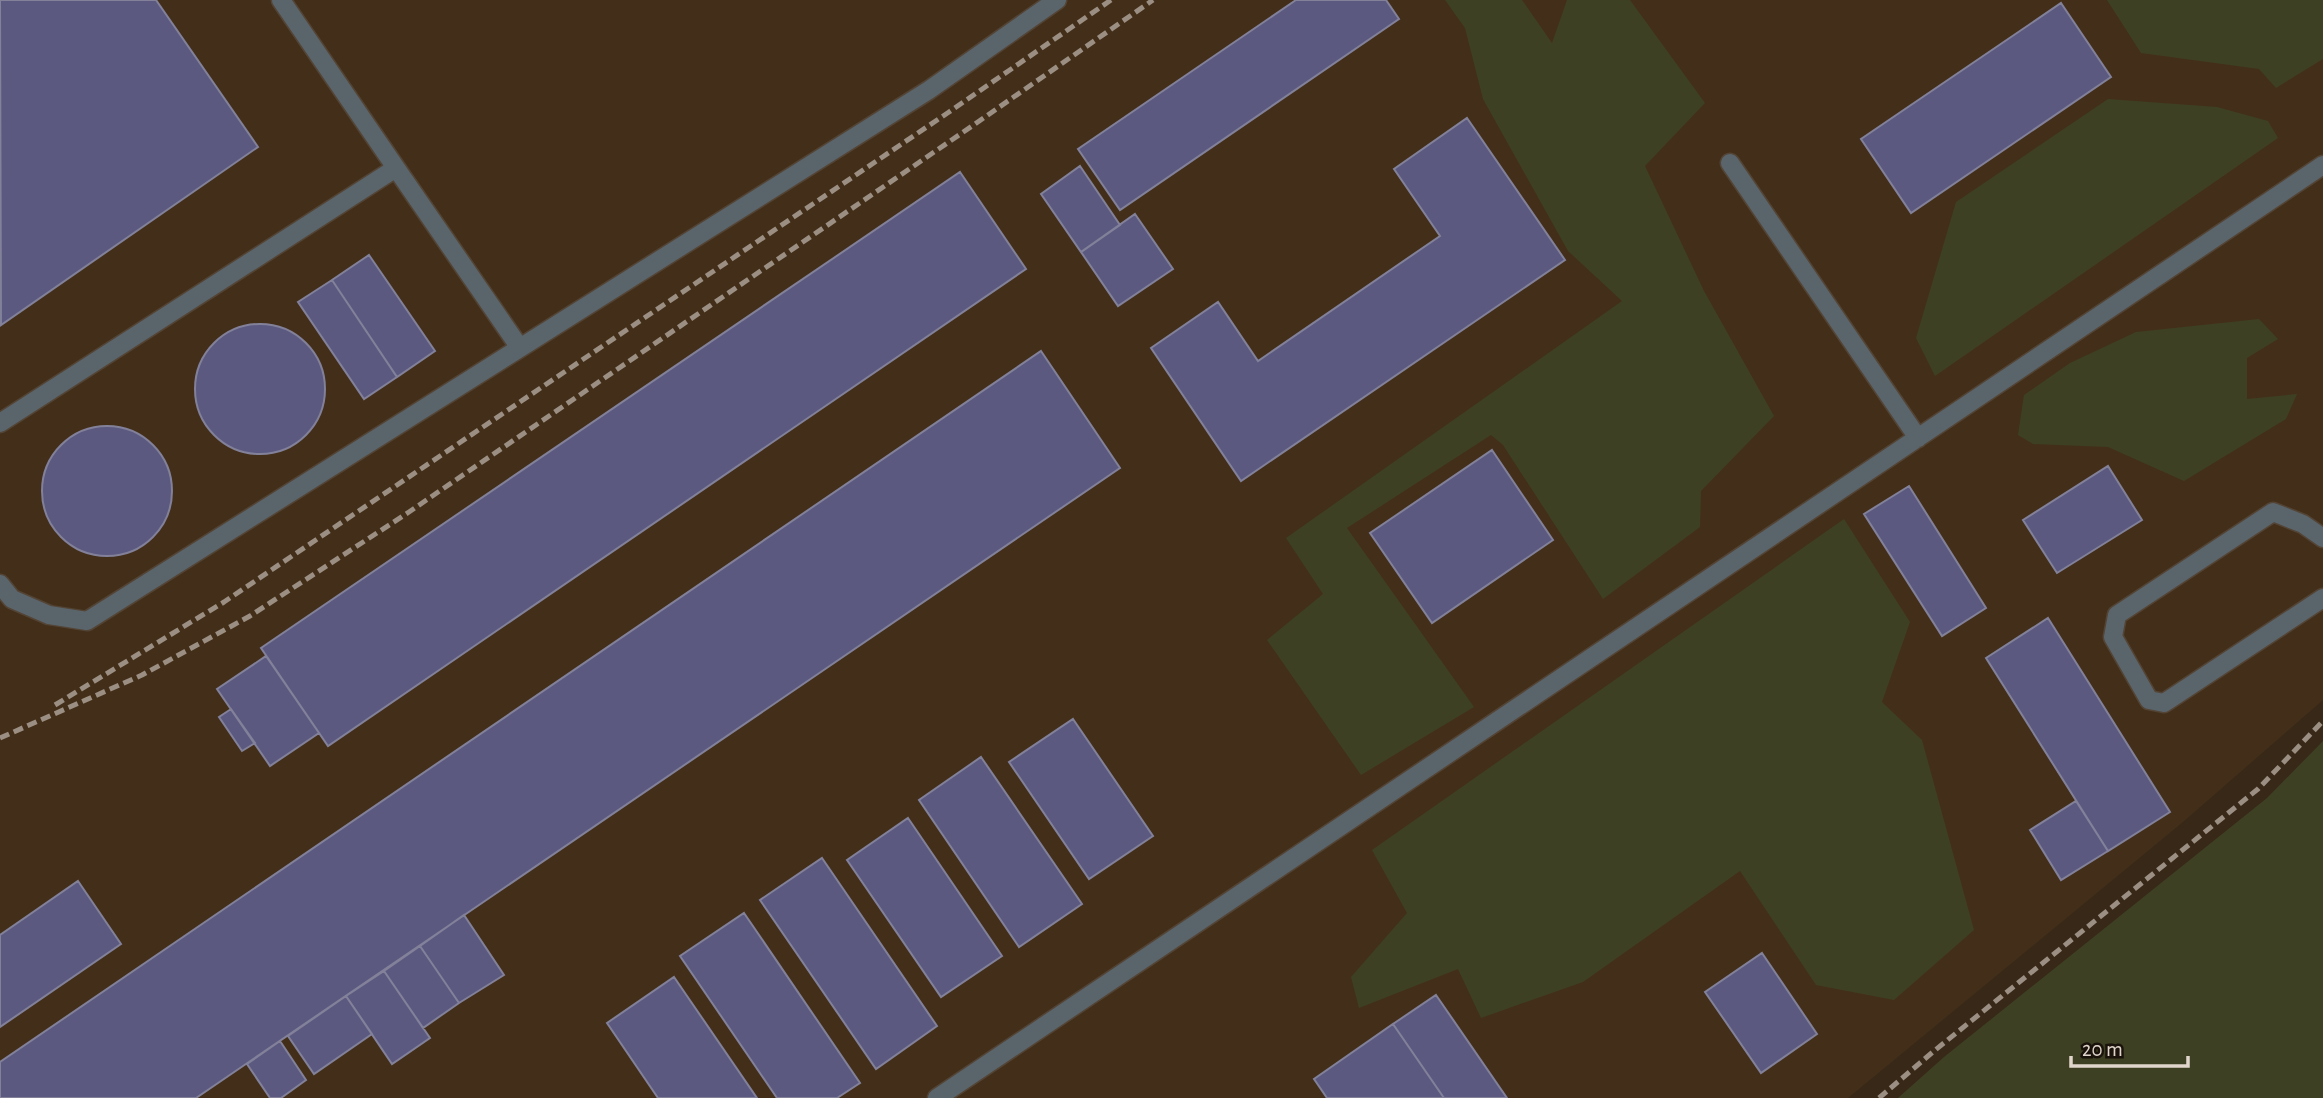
<svg xmlns="http://www.w3.org/2000/svg" width="2323" height="1098" font-family="'Alegreya Sans',sans-serif">
  <style>
    .built { fill: #432f19 }
    .green { fill: #3e4023 }
    .building { fill: #5b5980; stroke: #828199; stroke-width: 2 }
    .lines { fill: none; stroke-linecap: round; stroke-linejoin: round }
    .lane-casing { stroke: #534435; stroke-width: 21 }
    .lane { stroke: #5a646b; stroke-width: 18 }
    .rail { stroke: #9b8e82; stroke-width: 5; stroke-dasharray: 10 5; stroke-linecap: butt }
  </style>
  <rect width="100%" height="100%" fill="#382818"/>
  <path class="built" d="M0 0H2323V700L2183 822 1848 1098H0Z"/>
  <path class="green" d="M1445 0H1522L1552 43 1567 0H1630L1705 103 1645 166 1704 291 1774 416 1701 491 1700 527 1603 599 1503 445 1491 435 1347 528 1474 707 1361 775 1267 640 1323 594 1286 538 1622 301 1568 251 1483 99 1465 28Z
    M2107 0H2323V59L2276 88 2259 69 2141 53Z
    M2108 99 2217 107 2268 121 2278 138 1935 376 1916 338 1956 202Z
    M2259 319 2278 339 2247 358V399L2297 394 2286 419 2184 481 2108 447 2033 444 2018 435 2024 395 2070 363 2136 332Z
    M1844 519 1910 622 1882 702 1922 740 1974 930 1894 1000 1816 985 1740 871 1583 982 1481 1018 1458 969 1359 1008 1351 977 1407 913 1372 850Z
    M2323 741V1098H1898L1944 1057 2267 798Z"/>
  <path class="building" d="M0 0H156L258 147 1 325Z
    M1296 0H1386L1399 19 1120 210 1078 149Z
    M2061 3 2111 77 1911 213 1861 139Z
    M1467 118 1565 260 1241 481 1151 348 1218 302 1258 361 1440 236 1394 169Z
    M1080 166 1120 225 1081 252 1041 194Z
    M960 172 1026 269 328 746 261 648Z
    M1135 214 1173 269 1118 306 1081 252Z
    M369 255 435 351 397 377 332 280Z
    M332 280 397 377 364 399 298 302Z
    M195 389a65 65 0 1 1 130 0a65 65 0 1 1-130 0Z
    M1041 351 1120 468 196 1098H0V1062Z
    M42 491a65 65 0 1 1 130 0a65 65 0 1 1-130 0Z
    M1492 450 1553 540 1432 623 1370 533Z
    M2108 466 2142 520 2057 573 2023 520Z
    M1909 486 1986 608 1942 636 1864 514Z
    M2048 618 2170 812 2108 851 1986 658Z
    M266 656 319 733 270 766 217 689Z
    M231 709 255 743 242 751 219 717Z
    M1073 719 1153 836 1089 879 1009 762Z
    M981 757 1082 904 1019 947 919 800Z
    M2076 801 2108 851 2061 880 2030 830Z
    M908 818 1002 956 941 997 847 860Z
    M822 858 937 1026 876 1069 760 900Z
    M78 881 121 944 0 1027V935Z
    M744 913 860 1083 837 1098H777L680 956Z
    M464 915 504 975 459 1003 420 946Z
    M420 946 459 1003 423 1028 384 971Z
    M1762 953 1817 1034 1761 1073 1705 992Z
    M384 971 430 1038 392 1064 346 996Z
    M674 977 757 1098H658L607 1023Z
    M1436 995 1507 1098H1444L1393 1024Z
    M346 996 372 1034 314 1074 288 1036Z
    M1393 1024 1444 1098H1327L1314 1079Z
    M280 1041 306 1080 281 1098H270L247 1064Z"/>
  <g class="lines">
    <g class="lane-casing">
      <path id="lane" d="M1730 163 1918 438
        M396 168 520 348
        M0 423 396 168 281 0
        M2323 538 2303 524 2273 512 2117 615 2113 637 2149 700 2164 703 2323 598
        M0 584 12 599 49 615 87 621 929 90 1057 0
        M937 1098 2323 165"/>
    </g>
    <use href="#lane" class="lane"/>
    <path class="rail" d="M55 705 224 602 949 112 1111 0
      M0 738 142 675 250 616 409 512 975 124 1153 0
      M1879 1098 1934 1051 2258 789 2323 721"/>
  </g>
  <path d="M2071 1056v10h117v-10" fill="none" stroke="#e1d6cc" stroke-width="3.5"/>
  <text x="2082" y="1056" font-size="21" fill="#e1d6cc" stroke="#1a130c" stroke-width="5" paint-order="stroke">20 m</text>
</svg>
